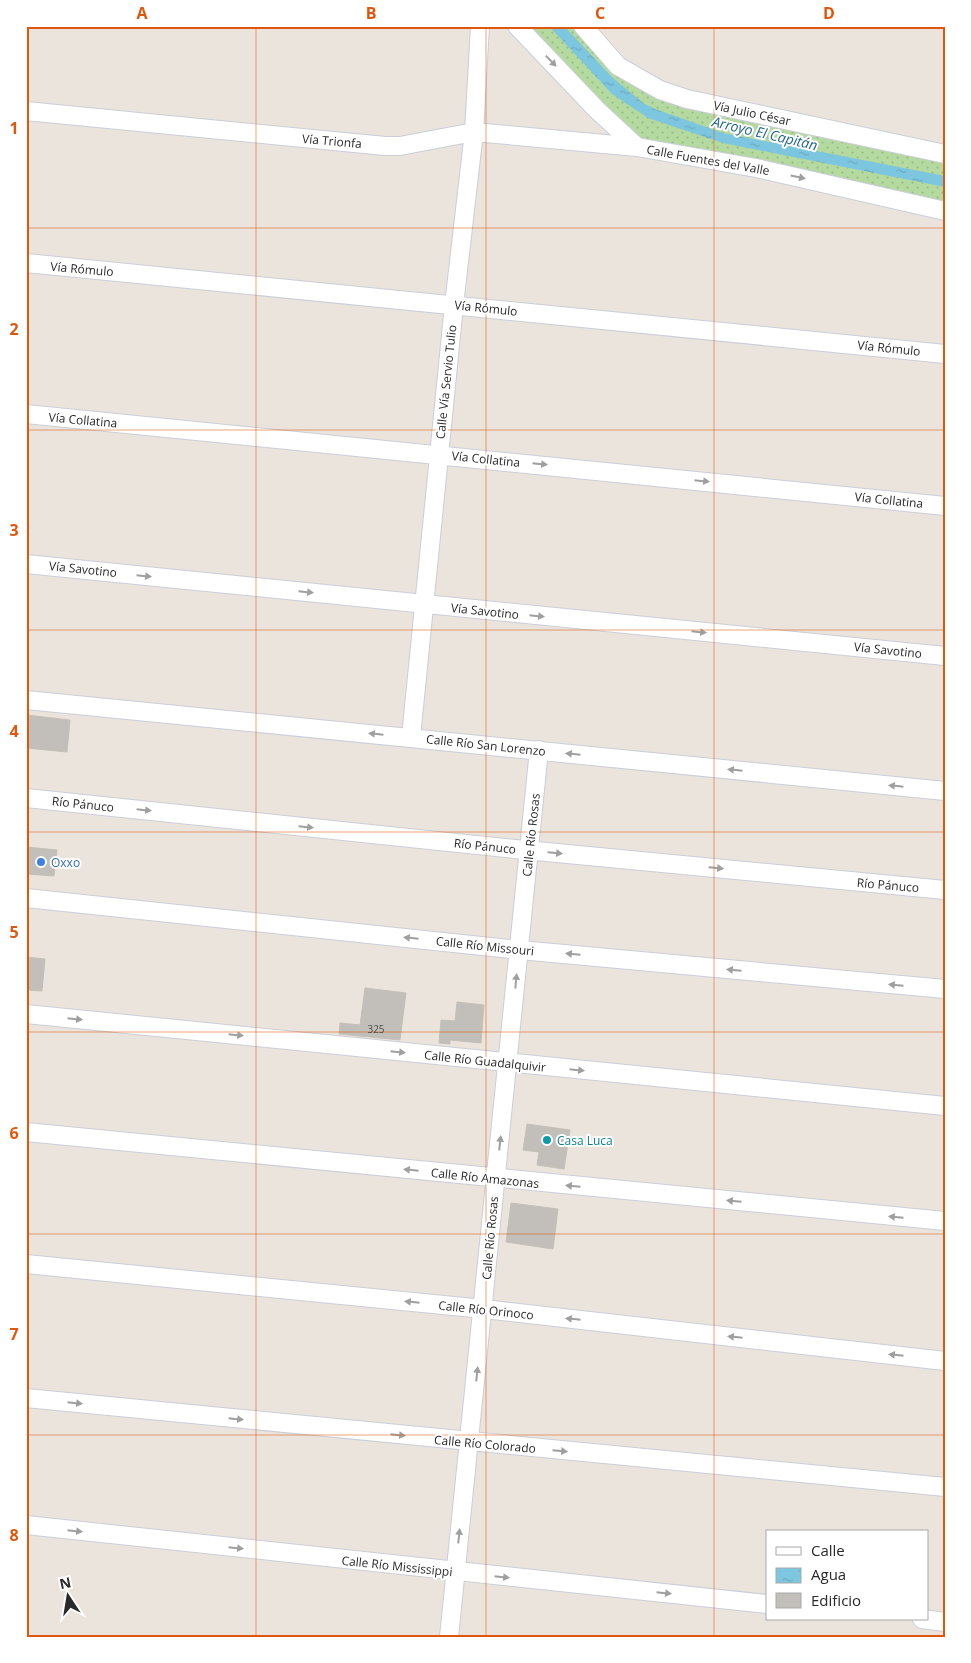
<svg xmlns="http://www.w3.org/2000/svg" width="971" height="1663" font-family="'Open Sans',sans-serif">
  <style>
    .grass { fill: url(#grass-dots) }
    .water { fill: url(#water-ripples) }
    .building { fill: #c2beb9; stroke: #c5c0b7 }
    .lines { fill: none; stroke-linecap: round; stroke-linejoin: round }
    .minor-casing { stroke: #cbced9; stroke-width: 20 }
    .minor { stroke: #fff; stroke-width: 18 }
    .oneway { fill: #9f9f9f }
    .grid { fill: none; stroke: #de570d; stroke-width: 1; stroke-opacity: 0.55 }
    .shop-dot { fill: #3f7fe0; stroke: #fff; stroke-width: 2 }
    .culture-dot { fill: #0f9aa8; stroke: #fff; stroke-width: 2 }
    .labels { text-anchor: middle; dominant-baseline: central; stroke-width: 4; stroke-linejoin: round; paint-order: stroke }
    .number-label { font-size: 10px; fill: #4f4e4d }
    .street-label { font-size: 12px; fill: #292929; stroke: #fff }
    .shop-label { font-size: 12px; fill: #366cbe; stroke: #fff; text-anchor: start }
    .culture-label { font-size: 12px; fill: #0d838f; stroke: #fff; text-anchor: start }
    .water-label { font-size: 14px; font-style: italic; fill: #1d658a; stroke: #fff }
    .neatline { fill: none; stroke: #de570d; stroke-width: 2 }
    .grid-label { font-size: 16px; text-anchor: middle; font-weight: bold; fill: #de570d }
  </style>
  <defs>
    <pattern id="grass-dots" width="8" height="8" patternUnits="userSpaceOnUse" patternTransform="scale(1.25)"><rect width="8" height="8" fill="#b4daa0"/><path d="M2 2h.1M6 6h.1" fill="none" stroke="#9bbb8a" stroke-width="1.8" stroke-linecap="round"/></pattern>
    <pattern id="water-ripples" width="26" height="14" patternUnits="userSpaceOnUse" patternTransform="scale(1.25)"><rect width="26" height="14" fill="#7cc6e0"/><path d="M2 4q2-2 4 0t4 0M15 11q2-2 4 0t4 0" fill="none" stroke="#6baac0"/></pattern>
  </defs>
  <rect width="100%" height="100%" fill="#eae4dd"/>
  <path class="grass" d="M517 26H583L636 78 945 154V211L637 147Z"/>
  <path class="water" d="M549 26H564L612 77 643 103 655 109 723 133 945 176V187L723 143 648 118 612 94Z"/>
  <path class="building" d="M26 715 70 720 67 752 26 748Z
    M26 847 57 850 54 876 26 874Z
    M26 957 45 959 42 991 26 990Z
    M365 988 406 993 400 1040 339 1034 340 1023 360 1025Z
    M457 1002 484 1005 481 1043 450 1040V1044L439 1043 441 1020 455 1021Z
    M527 1124 570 1130 564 1169 537 1165 539 1152 523 1150Z
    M511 1203 558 1209 553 1249 506 1242Z"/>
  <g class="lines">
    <g class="minor-casing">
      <path id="minor" d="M517 26 597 110 637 147 756 168 945 211
        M583 26 618 66 660 90 687 99 945 154
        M26 111 385 146H400L474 132 637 147
        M26 263 945 354
        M26 414 945 506
        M26 564 945 656
        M26 700 945 791
        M411 737 454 305 474 132 480 26
        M26 798 515 849 945 890
        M26 898 520 950 945 989
        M26 1014 945 1106
        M26 1132 945 1221
        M26 1264 484 1309 945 1361
        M26 1398 945 1487
        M26 1525 767 1604
        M922 1619 945 1622
        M449 1637 539 750"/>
    </g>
    <use href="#minor" class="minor"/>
  </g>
  <defs><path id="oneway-solid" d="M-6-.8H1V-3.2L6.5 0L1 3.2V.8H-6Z" transform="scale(1.25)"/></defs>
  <g class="oneway">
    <use href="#oneway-solid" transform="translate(551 61) rotate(46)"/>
    <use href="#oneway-solid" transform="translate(798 177) rotate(12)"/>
    <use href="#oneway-solid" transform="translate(540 464) rotate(6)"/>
    <use href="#oneway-solid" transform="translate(702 481) rotate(6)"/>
    <use href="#oneway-solid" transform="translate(144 576) rotate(6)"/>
    <use href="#oneway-solid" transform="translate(306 592) rotate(6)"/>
    <use href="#oneway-solid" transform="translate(537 616) rotate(6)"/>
    <use href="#oneway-solid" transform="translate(699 632) rotate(6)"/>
    <use href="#oneway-solid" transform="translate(376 734) rotate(-174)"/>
    <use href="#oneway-solid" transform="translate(573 754) rotate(-174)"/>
    <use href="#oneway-solid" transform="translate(735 770) rotate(-174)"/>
    <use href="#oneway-solid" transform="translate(896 786) rotate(-174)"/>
    <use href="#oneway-solid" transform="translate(144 810) rotate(6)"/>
    <use href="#oneway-solid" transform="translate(306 827) rotate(6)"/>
    <use href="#oneway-solid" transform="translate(555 853) rotate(5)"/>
    <use href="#oneway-solid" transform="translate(716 868) rotate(5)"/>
    <use href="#oneway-solid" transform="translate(411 938) rotate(-174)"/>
    <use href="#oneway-solid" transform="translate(573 954) rotate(-175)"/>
    <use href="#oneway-solid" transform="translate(734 970) rotate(-175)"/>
    <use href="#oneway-solid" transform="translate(516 981) rotate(-85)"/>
    <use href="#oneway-solid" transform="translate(896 985) rotate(-175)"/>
    <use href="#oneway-solid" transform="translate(75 1019) rotate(6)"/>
    <use href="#oneway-solid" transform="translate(236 1035) rotate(6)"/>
    <use href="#oneway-solid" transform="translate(398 1052) rotate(6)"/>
    <use href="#oneway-solid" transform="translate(577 1070) rotate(6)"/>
    <use href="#oneway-solid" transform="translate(500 1143) rotate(-84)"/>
    <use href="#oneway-solid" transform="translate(411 1170) rotate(-174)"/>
    <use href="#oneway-solid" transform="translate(573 1186) rotate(-175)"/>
    <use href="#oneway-solid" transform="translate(734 1201) rotate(-175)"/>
    <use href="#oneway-solid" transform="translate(896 1217) rotate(-175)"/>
    <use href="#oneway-solid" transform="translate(412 1302) rotate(-174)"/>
    <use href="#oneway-solid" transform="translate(573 1319) rotate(-174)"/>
    <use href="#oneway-solid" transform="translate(735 1337) rotate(-174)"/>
    <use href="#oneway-solid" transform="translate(896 1355) rotate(-174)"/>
    <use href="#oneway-solid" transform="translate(477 1374) rotate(-84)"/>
    <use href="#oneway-solid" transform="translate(75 1403) rotate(6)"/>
    <use href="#oneway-solid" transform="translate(236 1419) rotate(6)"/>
    <use href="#oneway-solid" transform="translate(398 1435) rotate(6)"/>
    <use href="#oneway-solid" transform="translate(560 1451) rotate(5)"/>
    <use href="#oneway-solid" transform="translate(75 1531) rotate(6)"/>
    <use href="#oneway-solid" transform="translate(459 1536) rotate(-84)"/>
    <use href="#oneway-solid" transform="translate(236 1548) rotate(6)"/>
    <use href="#oneway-solid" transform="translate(502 1577) rotate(6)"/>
    <use href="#oneway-solid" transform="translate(664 1593) rotate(6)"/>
  </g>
  <path class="grid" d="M256 26V1637M486 26V1637M714 26V1637M26 228H945M26 430H945M26 630H945M26 832H945M26 1032H945M26 1234H945M26 1435H945"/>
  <circle class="shop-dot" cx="41" cy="862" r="5"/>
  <circle class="culture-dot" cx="547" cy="1140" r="5"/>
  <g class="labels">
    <g class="number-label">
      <text x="376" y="1029">325</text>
    </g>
    <g class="street-label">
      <text transform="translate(752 113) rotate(12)">Vía Julio César</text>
      <text transform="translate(332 141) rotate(5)">Vía Trionfa</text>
      <text transform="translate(708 160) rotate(10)">Calle Fuentes del Valle</text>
      <text transform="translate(82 269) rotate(5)">Vía Rómulo</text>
      <text transform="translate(486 308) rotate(6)">Vía Rómulo</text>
      <text transform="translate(889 348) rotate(6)">Vía Rómulo</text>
      <text transform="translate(446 382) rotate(-84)">Calle Vía Servio Tulio</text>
      <text transform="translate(83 420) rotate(5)">Vía Collatina</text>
      <text transform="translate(486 459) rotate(6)">Vía Collatina</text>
      <text transform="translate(889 500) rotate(6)">Vía Collatina</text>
      <text transform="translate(83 569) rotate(6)">Vía Savotino</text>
      <text transform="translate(485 611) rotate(6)">Vía Savotino</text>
      <text transform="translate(888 650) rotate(6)">Vía Savotino</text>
      <text transform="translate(486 745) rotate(6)">Calle Río San Lorenzo</text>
      <text transform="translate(83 804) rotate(6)">Río Pánuco</text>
      <text transform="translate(531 835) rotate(-84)">Calle Río Rosas</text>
      <text transform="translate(485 846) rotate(6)">Río Pánuco</text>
      <text transform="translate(888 885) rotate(5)">Río Pánuco</text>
      <text transform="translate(485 946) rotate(6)">Calle Río Missouri</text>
      <text transform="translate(485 1061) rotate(6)">Calle Río Guadalquivir</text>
      <text transform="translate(485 1178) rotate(6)">Calle Río Amazonas</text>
      <text transform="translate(490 1238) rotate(-85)">Calle Río Rosas</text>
      <text transform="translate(486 1310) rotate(6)">Calle Río Orinoco</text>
      <text transform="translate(485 1444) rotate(5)">Calle Río Colorado</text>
      <text transform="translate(397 1566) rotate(6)">Calle Río Mississippi</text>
    </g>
    <g class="shop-label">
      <text x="51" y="862">Oxxo</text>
    </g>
    <g class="culture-label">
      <text x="557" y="1140">Casa Luca</text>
    </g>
    <g class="water-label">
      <text transform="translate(765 133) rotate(13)">Arroyo El Capitán</text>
    </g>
  </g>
  <rect width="971" height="1663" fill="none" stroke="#ffffff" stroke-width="55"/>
  <rect x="766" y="1530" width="162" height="90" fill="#ffffff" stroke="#a9a9a9"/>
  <rect x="776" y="1547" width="25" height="8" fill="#ffffff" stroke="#a9a9a9"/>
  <text x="811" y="1556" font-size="15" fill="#292929">Calle</text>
  <rect x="776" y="1568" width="25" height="15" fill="url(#water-ripples)" stroke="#a9a9a9"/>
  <text x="811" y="1580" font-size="15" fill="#292929">Agua</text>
  <rect x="776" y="1593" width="25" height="15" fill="#c2beb9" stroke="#a9a9a9"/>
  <text x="811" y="1606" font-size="15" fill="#292929">Edificio</text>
  <g transform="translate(68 1596) rotate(348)" stroke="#ffffff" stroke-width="4" paint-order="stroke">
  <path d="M0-4L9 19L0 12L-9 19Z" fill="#292929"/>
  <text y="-8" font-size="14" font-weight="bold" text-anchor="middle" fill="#292929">N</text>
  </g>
  <rect x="28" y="28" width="916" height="1608" class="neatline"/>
  <g class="grid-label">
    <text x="142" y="19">A</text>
    <text x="371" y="19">B</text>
    <text x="600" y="19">C</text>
    <text x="829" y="19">D</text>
    <text x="14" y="134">1</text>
    <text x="14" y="335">2</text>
    <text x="14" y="536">3</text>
    <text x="14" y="737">4</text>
    <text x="14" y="938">5</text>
    <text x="14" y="1139">6</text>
    <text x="14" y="1340">7</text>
    <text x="14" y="1541">8</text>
  </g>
</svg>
